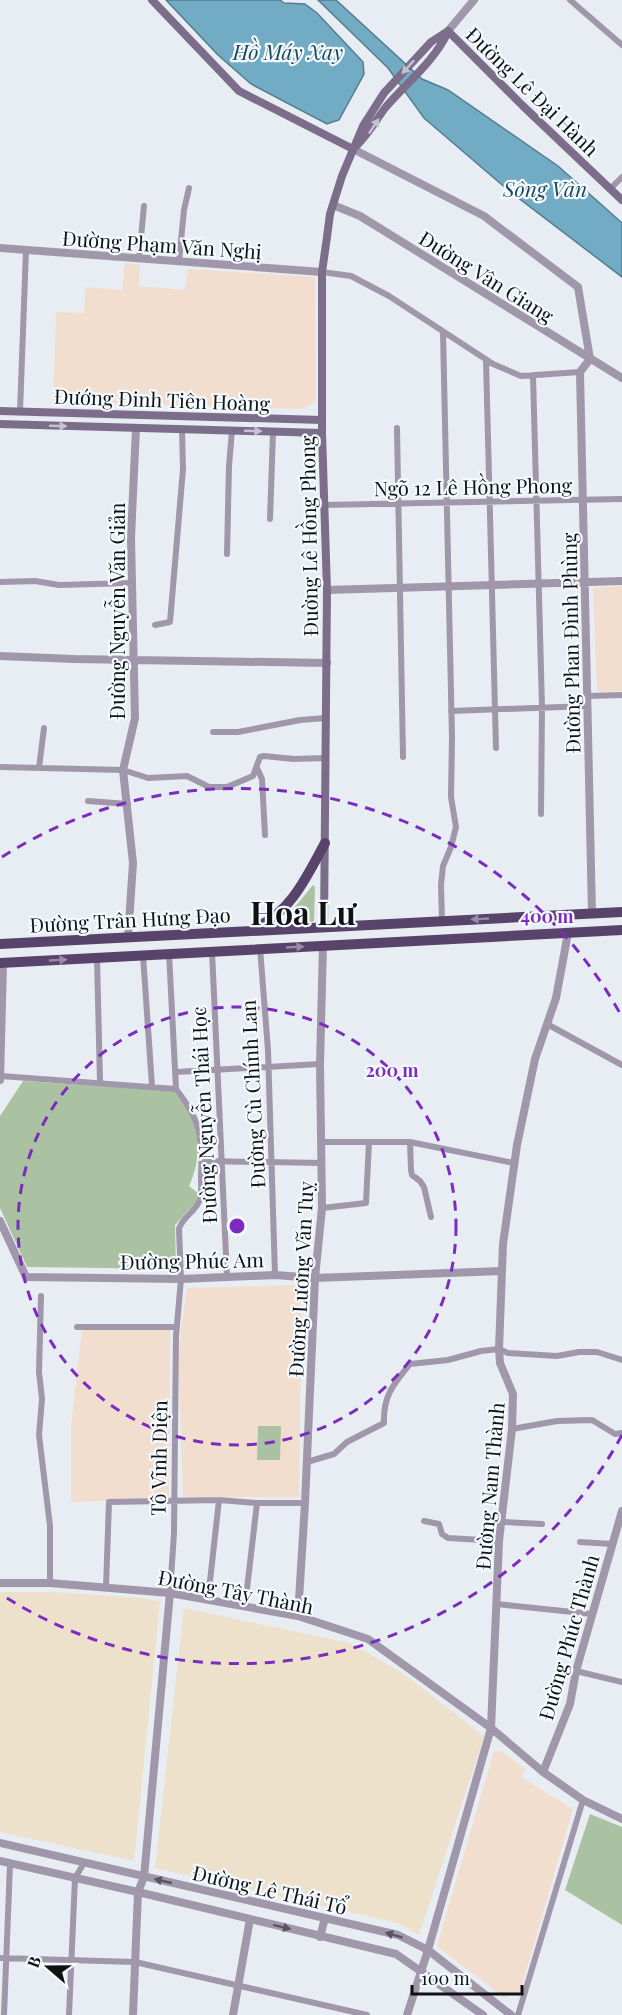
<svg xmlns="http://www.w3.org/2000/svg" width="622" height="2015" font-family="'Playfair Display',serif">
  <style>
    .industrial { fill: #ede1cc }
    .education { fill: #f2decf }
    .green { fill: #aac2a1 }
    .water { fill: #72abc4; stroke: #547d8f; stroke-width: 1.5 }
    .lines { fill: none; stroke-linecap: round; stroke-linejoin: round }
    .minor { stroke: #a097ab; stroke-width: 6 }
    .tertiary { stroke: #a097ab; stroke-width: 8 }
    .secondary { stroke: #7c6e8b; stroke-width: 8 }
    .trunk { stroke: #58446a; stroke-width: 10 }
    .oneway { fill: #c5c2d0 }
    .oneway2 { fill: #978da5 }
    .oneway3 { fill: #58545f }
    .ring { fill: none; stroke: #7b2cbf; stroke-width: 3; stroke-dasharray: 10 8 }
    .labels { text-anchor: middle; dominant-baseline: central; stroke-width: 4.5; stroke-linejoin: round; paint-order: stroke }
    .street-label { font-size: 20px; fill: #0f1113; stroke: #f5fafe }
    .water-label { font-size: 21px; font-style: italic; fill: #18485b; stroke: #f5fafe }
    .town-label { font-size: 32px; font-weight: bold; fill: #0f1113; stroke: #f5fafe }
    .centre { fill: #7b2cbf; stroke: #f5fafe; stroke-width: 3 }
    .ring-label { font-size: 18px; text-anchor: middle; font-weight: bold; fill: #7b2cbf; stroke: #f5fafe; stroke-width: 4.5; stroke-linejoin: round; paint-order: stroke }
  </style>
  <rect width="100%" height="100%" fill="#e7edf2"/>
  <path class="industrial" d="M0 1592H50L142 1598 160 1601 134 1861 0 1832Z
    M184 1608 350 1643 401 1672 484 1736 419 1935 398 1923 155 1868Z"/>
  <path class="education" d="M125 263 140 265 139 286 185 290 188 269 315 277 316 401 302 409 53 402 56 312 84 313 85 287 122 290Z
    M622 586V691L597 692 593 588Z
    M302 1285 299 1497H183L178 1353 187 1288Z
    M170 1329 169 1499 71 1502V1426L82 1330Z
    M494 1751 503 1752 525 1769 521 1777 573 1809 520 1992 504 1998 437 1946Z"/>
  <path class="green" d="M313 885 315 887 314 921 310 923 281 924Z
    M23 1081 176 1091V1094C200 1121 204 1153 189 1186L198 1193 196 1202 175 1225 176 1269 27 1267 0 1208V1116Z
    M258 1426H281L280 1460H257Z
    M590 1814 622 1827V1925L565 1890Z"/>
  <path class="water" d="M166 0H280L284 3 305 4 317 13 363 62 364 74 339 120 327 124 251 84 218 55Z
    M318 0H336L422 79 448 90 558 166 622 223V277L508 190 424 118 388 68Z"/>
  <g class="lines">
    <path class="minor" d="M570 0 622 45
      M610 189 622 177
      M139 258 144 206
      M179 261 184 210 189 188
      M322 272 351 276 389 296 493 364 521 376 580 372
      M486 360 496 748
      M533 375 542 707 541 814
      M20 412 26 250
      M397 428 403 757
      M324 505 622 499
      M270 519 273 432
      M227 554 229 466 232 430
      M0 582 35 581 59 585 132 583
      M155 625 170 622 183 469 182 429
      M588 696 622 695
      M451 711 588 706
      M213 732H238L300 720 326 718
      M0 767 123 770 148 778 187 776 209 787H227L253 776 260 757 264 756 294 759 326 758
      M39 768 44 728
      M257 768 262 779 265 835
      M88 801 128 804
      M442 921 441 885 443 866 451 847 456 827 451 797 452 738 443 332
      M260 948 268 1050 275 1275
      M212 951 227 1277
      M169 953 176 1089
      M143 955 152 1086
      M97 958 100 1082
      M547 1024 622 1065
      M176 1072 320 1064
      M1 1076 176 1089C200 1119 203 1137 201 1176 201 1183 202 1192 200 1199 197 1211 182 1217 179 1229L181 1279 176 1336 174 1533 170 1593
      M322 1142H410L514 1163
      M410 1142 411 1170 412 1175 420 1181 424 1187 431 1217
      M202 1161 322 1163
      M322 1208 366 1203 369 1142
      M41 1296 39 1372 42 1399 39 1435 50 1526V1583
      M77 1327H177
      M512 1429 557 1421 592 1420 615 1434 622 1433
      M307 1462 334 1454 347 1442 384 1423C383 1395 394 1384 410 1364L448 1360 481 1351 499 1349 508 1353 557 1356 579 1352H597L622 1360
      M424 1521 439 1524 442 1534 448 1538 499 1541
      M503 1522 542 1524
      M580 1542 612 1544
      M106 1587 109 1502 219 1500 257 1503H305
      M208 1599 219 1500
      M497 1604 592 1614
      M245 1606 257 1503
      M576 1671 622 1682
      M0 1958 135 1962 367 2015
      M4 2015 10 1864
      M69 2015 75 1878 84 1863
      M518 2015 583 1800"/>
    <path class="tertiary" d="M448 31 474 0
      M353 149 484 216 578 287 590 359 580 372 592 913
      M333 205 360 216 622 378
      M0 248 322 272
      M327 590 622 581
      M0 656 74 659 327 663
      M128 937 133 863 123 770 135 718 131 538 136 428
      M0 1080 3 963
      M0 1221 26 1277 181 1279 275 1275 315 1278 502 1271
      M0 1583H50L170 1593 298 1616 368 1639 491 1728 543 1772 583 1800 622 1819
      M298 1616 305 1503 315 1278 322 1208 320 1064 323 945
      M543 1772 570 1704 576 1671 622 1511
      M0 1843 398 1935 428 1950 511 2015
      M0 1861 138 1892 396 1954 483 2015
      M320 1937 325 1918
      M133 2015 138 1892 144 1877 170 1593
      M233 2015 250 1919
      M407 2015 428 1950 491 1728 499 1541 512 1429 513 1394 500 1363 499 1349 503 1244 517 1145 535 1059 556 998 568 933"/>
    <path class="secondary" d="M152 0 239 91 353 149
      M448 31 523 106 622 200
      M353 149C367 137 374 123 385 108 407 82 433 63 448 32
      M0 411 322 420
      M0 424 322 433
      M324 926 327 590 322 433V272L327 237 330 214 342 176 363 126 384 93 431 42 448 31"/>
    <path class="trunk" d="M256 927C291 913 308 874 325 843
      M0 944 622 912
      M0 963 622 930"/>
  </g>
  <defs><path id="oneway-solid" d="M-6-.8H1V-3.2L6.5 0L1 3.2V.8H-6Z" transform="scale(1.5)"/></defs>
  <g class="oneway">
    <use href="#oneway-solid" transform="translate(408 67) rotate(132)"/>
    <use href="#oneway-solid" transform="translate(374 126) rotate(-56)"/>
    <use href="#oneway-solid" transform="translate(58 426) rotate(2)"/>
    <use href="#oneway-solid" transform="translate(253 431) rotate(2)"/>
  </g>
  <g class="oneway2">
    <use href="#oneway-solid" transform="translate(480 919) rotate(177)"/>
    <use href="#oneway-solid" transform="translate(295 947) rotate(-3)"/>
    <use href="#oneway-solid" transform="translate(58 960) rotate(-3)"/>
  </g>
  <g class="oneway3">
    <use href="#oneway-solid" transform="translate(163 1881) rotate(-167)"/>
    <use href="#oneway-solid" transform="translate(282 1927) rotate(14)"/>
    <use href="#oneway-solid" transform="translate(394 1935) rotate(-163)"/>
  </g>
  <g class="ring">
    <circle cx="237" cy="1226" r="219"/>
    <path d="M622 1435A438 438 0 0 1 2 1595M2 857A438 438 0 0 1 622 1017"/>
  </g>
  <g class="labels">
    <g class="street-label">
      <text transform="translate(533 91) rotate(44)">Đường Lê Đại Hành</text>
      <text transform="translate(162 244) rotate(4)">Đường Phạm Văn Nghị</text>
      <text transform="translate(487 276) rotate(32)">Đường Vân Giang</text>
      <text transform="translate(162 399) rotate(2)">Đướng Đinh Tiên Hoàng</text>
      <text transform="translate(473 486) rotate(-1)">Ngõ 12 Lê Hồng Phong</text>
      <text transform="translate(308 536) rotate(-91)">Đuờng Lê Hồng Phong</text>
      <text transform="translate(116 611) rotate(-90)">Đường Nguyễn Văn Giản</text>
      <text transform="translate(570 643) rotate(-91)">Đường Phan Đình Phùng</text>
      <text transform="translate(130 919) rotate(-3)">Đường Trân Hưng Đạo</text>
      <text transform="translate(252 1094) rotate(-93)">Đường Cù Chính Lan</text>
      <text transform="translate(203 1115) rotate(-93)">Đường Nguyễn Thái Học</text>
      <text transform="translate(192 1260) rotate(-1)">Đường Phúc Am</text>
      <text transform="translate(300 1279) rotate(-87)">Đường Lương Văn Tuỵ</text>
      <text transform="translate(158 1458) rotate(-89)">Tô Vĩnh Diện</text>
      <text transform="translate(489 1486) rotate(-85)">Đường Nam Thành</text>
      <text transform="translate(236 1591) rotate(11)">Đường Tây Thành</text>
      <text transform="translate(568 1637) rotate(-74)">Đường Phúc Thành</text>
      <text transform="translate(270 1889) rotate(13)">Đường Lê Thái Tổ</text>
    </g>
    <g class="water-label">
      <text x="288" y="51">Hồ Máy Xay</text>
      <text x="545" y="188">Sông Vân</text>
    </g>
    <g class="town-label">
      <text x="303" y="911">Hoa Lư</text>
    </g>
  </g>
  <circle cx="237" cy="1226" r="9" class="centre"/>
  <g class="ring-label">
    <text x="547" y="923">400 m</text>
    <text x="392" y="1077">200 m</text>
  </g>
  <g transform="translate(48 1967) rotate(290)" stroke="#f5fafe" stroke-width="4.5" paint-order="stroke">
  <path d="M0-4.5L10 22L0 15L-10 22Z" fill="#0f1113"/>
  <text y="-9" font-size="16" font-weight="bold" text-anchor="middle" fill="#0f1113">B</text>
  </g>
  <path d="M412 1985v9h110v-9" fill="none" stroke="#0f1113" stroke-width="3"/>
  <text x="421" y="1985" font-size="18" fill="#0f1113" stroke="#f5fafe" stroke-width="4.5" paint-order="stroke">100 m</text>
</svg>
